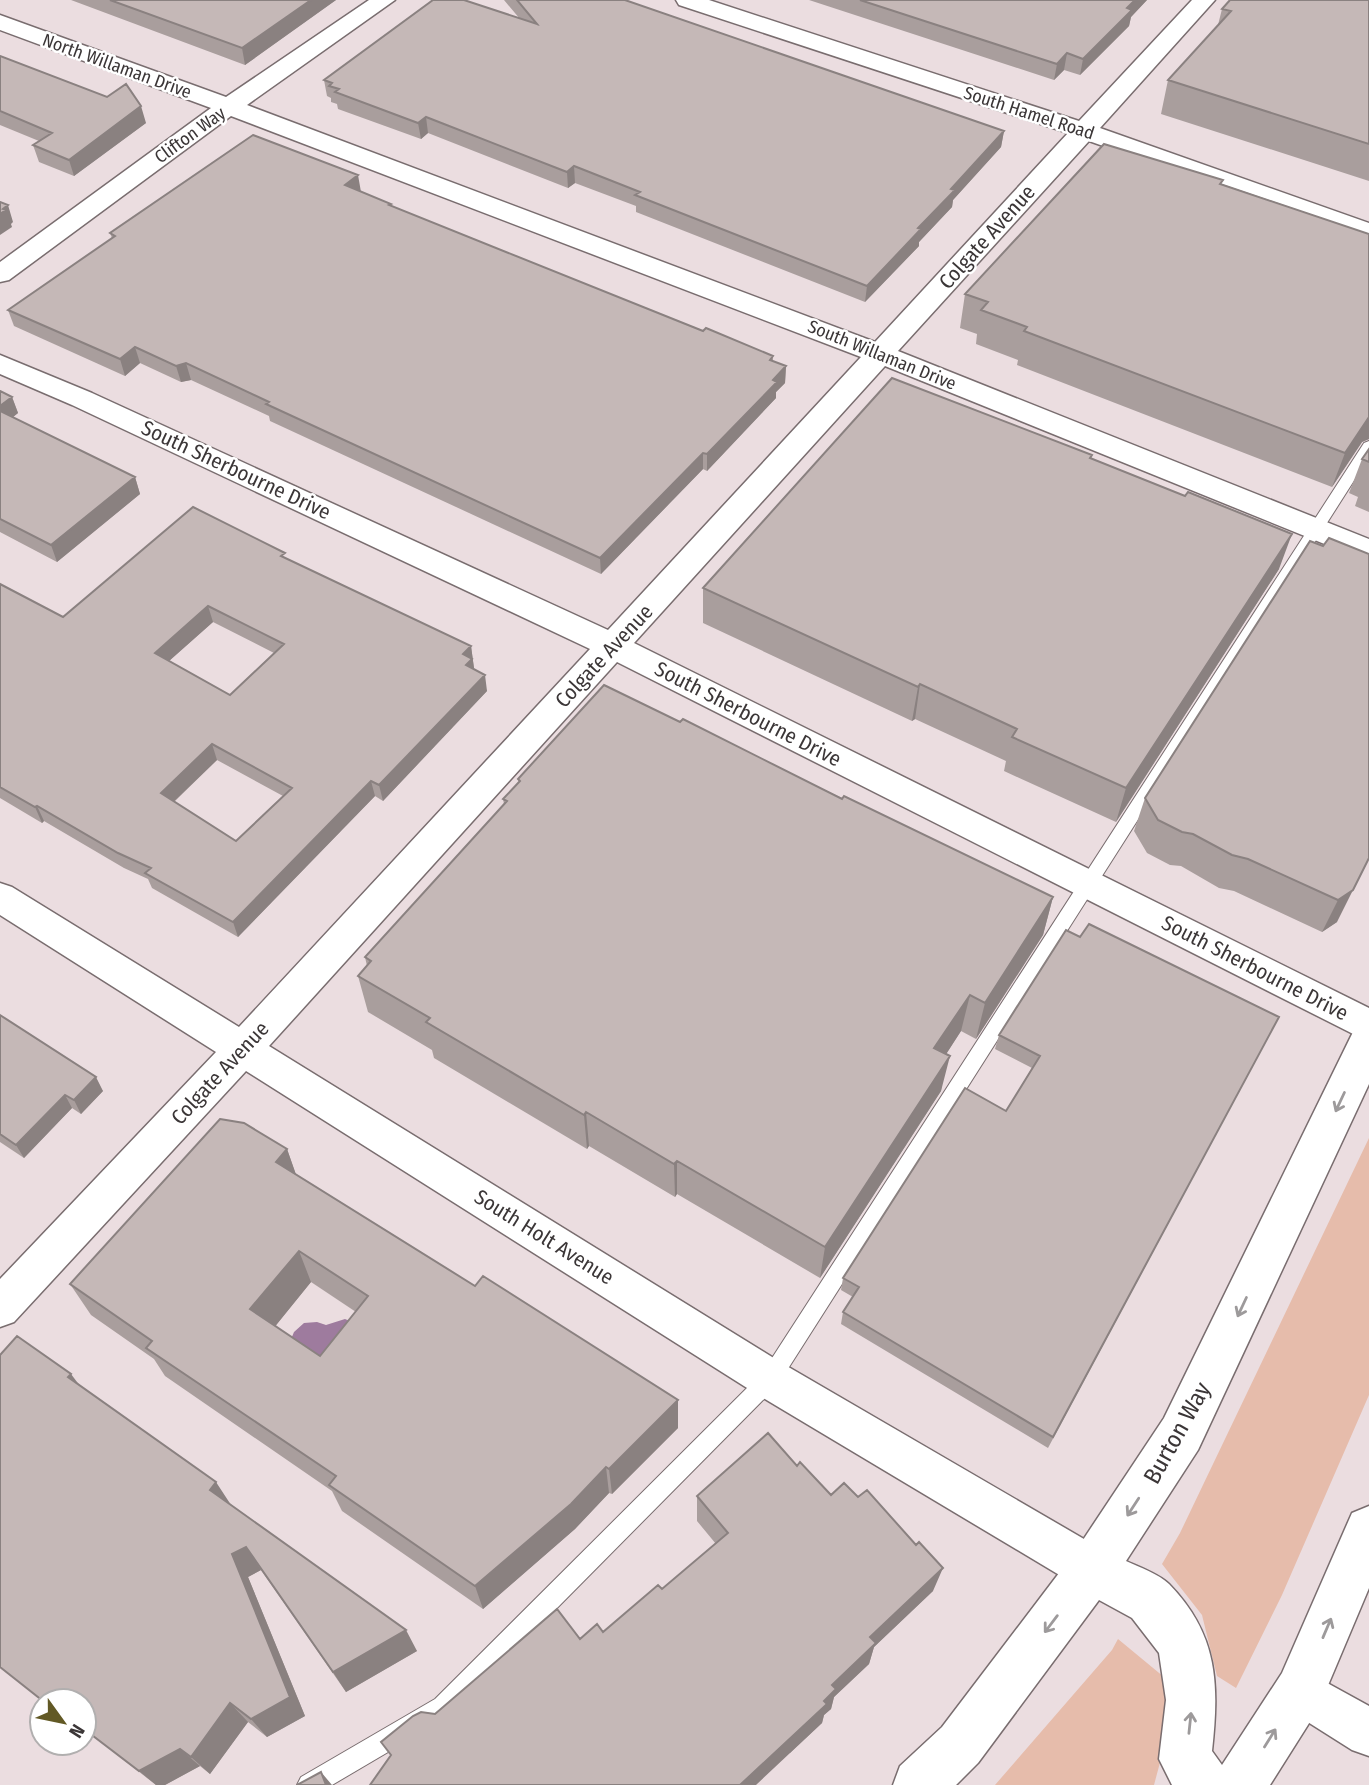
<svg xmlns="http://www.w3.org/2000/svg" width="1369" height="1785" font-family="'Fira Sans Condensed',sans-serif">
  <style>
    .green { fill: #e6bcab }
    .water { fill: #9e7b9e }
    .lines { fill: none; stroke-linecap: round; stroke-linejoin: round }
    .lane-casing { stroke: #796d6f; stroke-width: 2 }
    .street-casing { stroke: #796d6f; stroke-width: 3 }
    .secondary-casing { stroke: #796d6f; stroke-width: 3 }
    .lane { fill: #fff; fill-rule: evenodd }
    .street { fill: #fff; fill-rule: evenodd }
    .secondary { fill: #fff; fill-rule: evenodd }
    .wall { fill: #a99e9d; fill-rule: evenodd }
    .shaded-wall { fill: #8a8180 }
    .building { fill: #c5b8b7; stroke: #8a8180; stroke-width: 2; fill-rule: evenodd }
    .oneway { stroke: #9d9a9b }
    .labels { text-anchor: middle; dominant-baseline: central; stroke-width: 5; stroke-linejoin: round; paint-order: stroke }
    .far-street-label { font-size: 18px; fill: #3b3637; stroke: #fff }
    .street-label { font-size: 21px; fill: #3b3637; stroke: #fff }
    .near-street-label { font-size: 24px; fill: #3b3637; stroke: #fff }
  </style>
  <rect width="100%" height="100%" fill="#ebdde0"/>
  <path class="green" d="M1369 1138V1395L1282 1595 1236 1688 1217 1676 1202 1615 1162 1564 1180 1533Z
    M1118 1639 1170 1682 1173 1714 1154 1785H995L1112 1650Z"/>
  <path class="water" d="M345 1319 352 1322 325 1361 289 1344 294 1332 304 1323 317 1322 326 1325Z"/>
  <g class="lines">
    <g class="lane-casing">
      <path id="lane" d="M1369 441V457L777 1386 451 1715 332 1785H297L301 1777 435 1699 763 1372 1364 443Z"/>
    </g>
    <g class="street-casing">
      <path id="street" d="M369 0H395L247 105 875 342 1068 133 679 5 676 0H709L1079 121 1192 0H1215L1100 128 1369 223V240L1089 141 898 351 1369 539V562L885 366 634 643 1369 1008V1042L617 662 269 1046 785 1365 1108 1553 1114 1569 1108 1585 1092 1591 1076 1585 755 1393 246 1071 14 1322 0 1327V1279L216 1052 0 915V883L12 887 239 1027 590 649 72 405 0 374V355L92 393 608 630 861 357 231 116 9 280 0 282V262L211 108 0 30V15L226 97Z
        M1300 1668 1369 1706V1756L1352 1750 1284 1707 1277 1691 1284 1675Z"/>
    </g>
    <g class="secondary-casing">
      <path id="secondary" d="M1369 1023V1084L1198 1450 1126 1561C1139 1567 1159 1574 1169 1584 1219 1635 1219 1686 1212 1751L1222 1765 1282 1673 1352 1513 1369 1506V1588L1318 1709 1270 1785H1172L1159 1759 1166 1700 1159 1653 1132 1618 1099 1600 978 1763 956 1785H893L900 1766 942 1727 1075 1552 1164 1418 1355 1028Z"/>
    </g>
    <use href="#lane" class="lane"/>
    <use href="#street" class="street"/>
    <use href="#secondary" class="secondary"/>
  </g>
  <path class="wall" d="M71 0H336L245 65Z
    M504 0H624L1004 131 1001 147 953 200 952 207 919 242V246L865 302 636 212V206L575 183 568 188 428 133 421 139 338 109 337 104 331 102V98L327 96 324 80 520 19Z
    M809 0H1147L1131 17 1129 26 1080 75 1064 70 1054 80Z
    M1369 0V181L1161 114 1168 80 1218 25 1222 9Z
    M0 56 146 123 74 176 39 162 33 145 39 141 0 125Z
    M1222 184 1369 234V439L1362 442 1332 487 1017 365 1018 360 976 344 977 334 960 328 965 294Z
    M361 192 391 204V206L703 331 773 356V361L786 366 785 383 776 392V398L707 471 703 469 601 574 270 421 269 416 191 380 181 382 140 363 125 376 14 326 8 310 112 238 110 233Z
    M0 391 12 397 18 413 13 417 135 477 140 494 57 562 0 532Z
    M1369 449V512L1355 506 1358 497 1349 493 1362 459Z
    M1092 455 1091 458 1185 496 1279 569 1116 822 1004 771 1006 761 915 719 912 721 703 623V588Z
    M1323 546 1369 554 1337 922 1322 932 1234 891 1219 888 1181 866 1170 865 1147 853 1134 831 1145 798Z
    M286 558 471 646 474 669 487 691 383 801 375 796 238 937 152 888 148 879 124 868 44 821 42 823 0 798V584L63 617ZM213 622 274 653 230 695 169 661ZM217 760 283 796 236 841 174 802Z
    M680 722 1053 897 1043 935 976 1039 961 1031 946 1054 941 1091 820 1278 677 1194 675 1197 589 1146 587 1149 434 1058 432 1050 368 1012 358 976 367 966 365 957 504 804 503 799 519 783 518 779Z
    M1080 937 1279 1017 1048 1448 841 1324 843 1312 853 1297 841 1290 843 1278 1006 1111 1032 1068 995 1049 999 1035Z
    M0 1015 103 1091 81 1114 72 1108 24 1158 0 1142Z
    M287 1149 296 1175 475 1286 678 1400V1428L612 1494 609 1493 575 1529 483 1609 342 1511 332 1491 165 1376 154 1359 91 1315 70 1284ZM311 1282 356 1312 320 1356 275 1326Z
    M81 1386 231 1505 417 1651 346 1692 261 1570 248 1577 305 1716 267 1737 248 1722 210 1774 200 1766 165 1785H156L84 1729Z
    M797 1466 831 1495 933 1591 874 1647 869 1664 834 1697 831 1709 824 1715 822 1723 790 1753 435 1714 580 1639 603 1632 662 1589 716 1544 697 1521V1496Z"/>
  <path class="shaded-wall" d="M311 0H336L245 65 242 48Z
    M1135 0H1147L1131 17 1129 26 1080 75 1083 59Z
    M1067 53 1064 70 1054 80 1057 64Z
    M141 106 146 123 74 176 69 160Z
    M426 117 428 133 421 139 418 123Z
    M1004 131 1001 147 953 200 952 207 919 242V246L865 302 867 286 918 228 951 189Z
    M574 166 575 183 568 188 567 172Z
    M358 175 361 192 345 185Z
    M8 205 13 222 11 224 12 227 0 235V214L3 209Z
    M135 347 140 363 125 376 120 359Z
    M186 363 191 380 181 382 176 366Z
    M786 366 785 383 776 392V398L707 471V454Z
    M12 397 18 413 3 425 0 419V406Z
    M1369 417V439L1362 442 1332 487 1345 453Z
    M703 453V469L601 574 600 558Z
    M135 477 140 494 57 562 51 545Z
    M1292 534 1279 569 1116 822 1126 788Z
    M208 606 213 622 160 669 155 653Z
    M471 646 475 675 468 681 463 654Z
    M485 675 487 691 383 801 379 785Z
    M920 684 915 719 912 721 918 687Z
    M212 744 217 760 166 809 161 793Z
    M371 781 375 796 238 937 233 922Z
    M37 806 44 821 42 823 35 807Z
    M1353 890 1337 922 1322 932 1338 900Z
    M1053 897 1043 935 976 1039 985 1003Z
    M970 995 961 1031 927 1084 934 1048Z
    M950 1056 941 1091 820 1278 825 1247Z
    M96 1077 103 1091 81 1114 74 1100Z
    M65 1095 72 1108 24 1158 16 1145Z
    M586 1112 589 1146 587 1149 584 1115Z
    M287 1149 299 1183 276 1162Z
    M677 1161V1194L675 1197 674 1164Z
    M299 1251 311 1282 265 1339 250 1309Z
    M71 1374 92 1402 68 1377Z
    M678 1400V1428L612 1494 609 1469Z
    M606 1467 609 1493 575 1529 483 1609 475 1586Z
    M216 1482 233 1508 210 1490Z
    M246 1547 261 1570 248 1577 305 1716 267 1737 251 1719 232 1554Z
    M943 1568 933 1591 874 1647 869 1664 834 1697 831 1709 824 1715 822 1723 756 1785H740L824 1701 832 1685 870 1637Z
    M406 1630 417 1651 346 1692 333 1672Z
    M230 1703 248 1722 210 1774 191 1757Z
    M180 1749 200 1766 165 1785H156L139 1771Z
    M321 1772 332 1785H326Z"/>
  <path class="building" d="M110 0H311L242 48Z
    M433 0H464L537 24 517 0H625L1004 131 951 189 955 190 918 228 921 229 867 286 635 195 640 192 574 166 567 172 426 117 418 123 335 92 339 89 329 86 332 83 324 80Z
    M860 0H1135L1127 8 1132 10 1083 59 1067 53 1057 64Z
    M1230 0H1369V144L1168 80 1231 11 1222 9Z
    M0 56 107 97 126 84 141 106 69 160 33 145 52 133 0 111Z
    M253 135 358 175 345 185 391 204 389 205 703 331 706 328 773 356 770 360 786 366 773 380 777 382 707 454 703 453 600 558 266 404 269 402 186 363 176 366 135 347 120 359 8 310 115 236 110 233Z
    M1104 144 1223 180 1220 184 1369 234V417L1345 453 1024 331 1027 327 981 310 988 302 965 294Z
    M0 202 8 205 3 209 6 210 0 214Z
    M892 378 1092 455 1090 458 1185 496 1188 492 1292 534 1126 788 1012 737 1017 729 920 684 918 687 703 588Z
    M0 391 12 397 0 406Z
    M0 411 135 477 51 545 0 519Z
    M1369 449V462L1362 459Z
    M193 507 285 553 281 556 471 646 463 654 472 659 466 665 485 675 379 785 371 781 233 922 145 873 151 868 118 853 37 806 35 807 0 787V584L63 617ZM208 606 284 644 230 695 155 653ZM212 744 292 788 236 841 161 793Z
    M1329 538 1369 554V858L1353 890 1338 900 1248 859 1232 855 1193 834 1182 832 1158 820 1145 798 1310 541 1323 546Z
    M604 685 680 722 683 719 842 799 844 796 1053 897 985 1003 970 995 934 1048 950 1056 825 1247 677 1161 674 1164 586 1112 584 1115 426 1022 430 1018 358 976 371 961 365 957 507 801 503 799 520 781 518 779Z
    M1089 924 1279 1017 1053 1437 843 1312 859 1287 843 1278 965 1088 1006 1111 1040 1056 999 1035 1066 930 1080 937Z
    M0 1015 96 1077 74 1100 65 1095 16 1145 0 1134Z
    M220 1119 244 1123 287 1149 276 1162 475 1286 483 1276 678 1400 609 1469 606 1467 571 1504 475 1586 329 1485 336 1476 146 1348 152 1341 70 1284ZM299 1251 368 1296 320 1356 250 1309Z
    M17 1336 71 1374 68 1377 216 1482 210 1490 406 1630 333 1672 246 1547 232 1554 290 1697 251 1719 230 1703 191 1757 180 1749 139 1771 84 1729V1701H49L45 1698 43 1701 0 1667V1355Z
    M768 1433 797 1466 800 1462 831 1495 844 1483 858 1497 867 1490 916 1545 919 1542 943 1568 870 1637 876 1643 832 1685 836 1689 824 1701 827 1704 740 1785H370L391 1755 381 1742 413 1716 421 1712 435 1714 557 1609 580 1639 597 1624 603 1632 658 1585 662 1589 728 1533 697 1496Z
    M321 1772 326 1785H297Z"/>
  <defs><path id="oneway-shaft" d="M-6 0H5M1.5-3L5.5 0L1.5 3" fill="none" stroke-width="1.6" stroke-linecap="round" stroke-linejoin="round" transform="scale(1.75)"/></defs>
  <g class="oneway">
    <use href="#oneway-shaft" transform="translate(1340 1102) rotate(115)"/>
    <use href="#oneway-shaft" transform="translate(1242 1307) rotate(115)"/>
    <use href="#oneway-shaft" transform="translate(1133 1507) rotate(123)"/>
    <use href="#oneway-shaft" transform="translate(1051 1624) rotate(127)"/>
    <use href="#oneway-shaft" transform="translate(1327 1628) rotate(-67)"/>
    <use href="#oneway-shaft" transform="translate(1190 1723) rotate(-84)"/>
    <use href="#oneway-shaft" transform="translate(1270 1738) rotate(-58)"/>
  </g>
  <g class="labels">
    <g class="far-street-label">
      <text transform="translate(117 66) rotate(20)">North Willaman Drive</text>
      <text transform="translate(1029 113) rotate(18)">South Hamel Road</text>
      <text transform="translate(190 135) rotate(-36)">Clifton Way</text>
      <text transform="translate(882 355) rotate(22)">South Willaman Drive</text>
    </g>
    <g class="street-label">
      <text transform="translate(987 237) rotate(-48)">Colgate Avenue</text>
      <text transform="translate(236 470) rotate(25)">South Sherbourne Drive</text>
      <text transform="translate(604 656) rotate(-47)">Colgate Avenue</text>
      <text transform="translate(748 714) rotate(27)">South Sherbourne Drive</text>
      <text transform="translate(1255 968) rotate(27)">South Sherbourne Drive</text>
      <text transform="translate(220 1073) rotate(-47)">Colgate Avenue</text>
      <text transform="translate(544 1237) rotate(32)">South Holt Avenue</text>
    </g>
    <g class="near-street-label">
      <text transform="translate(1177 1433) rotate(-61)">Burton Way</text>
    </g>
  </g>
  <g transform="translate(63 1722) rotate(123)"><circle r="33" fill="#ffffff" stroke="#b1afaf" stroke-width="2"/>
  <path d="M0-5L12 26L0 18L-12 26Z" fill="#625925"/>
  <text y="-10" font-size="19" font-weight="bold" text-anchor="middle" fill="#3b3637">N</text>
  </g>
</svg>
